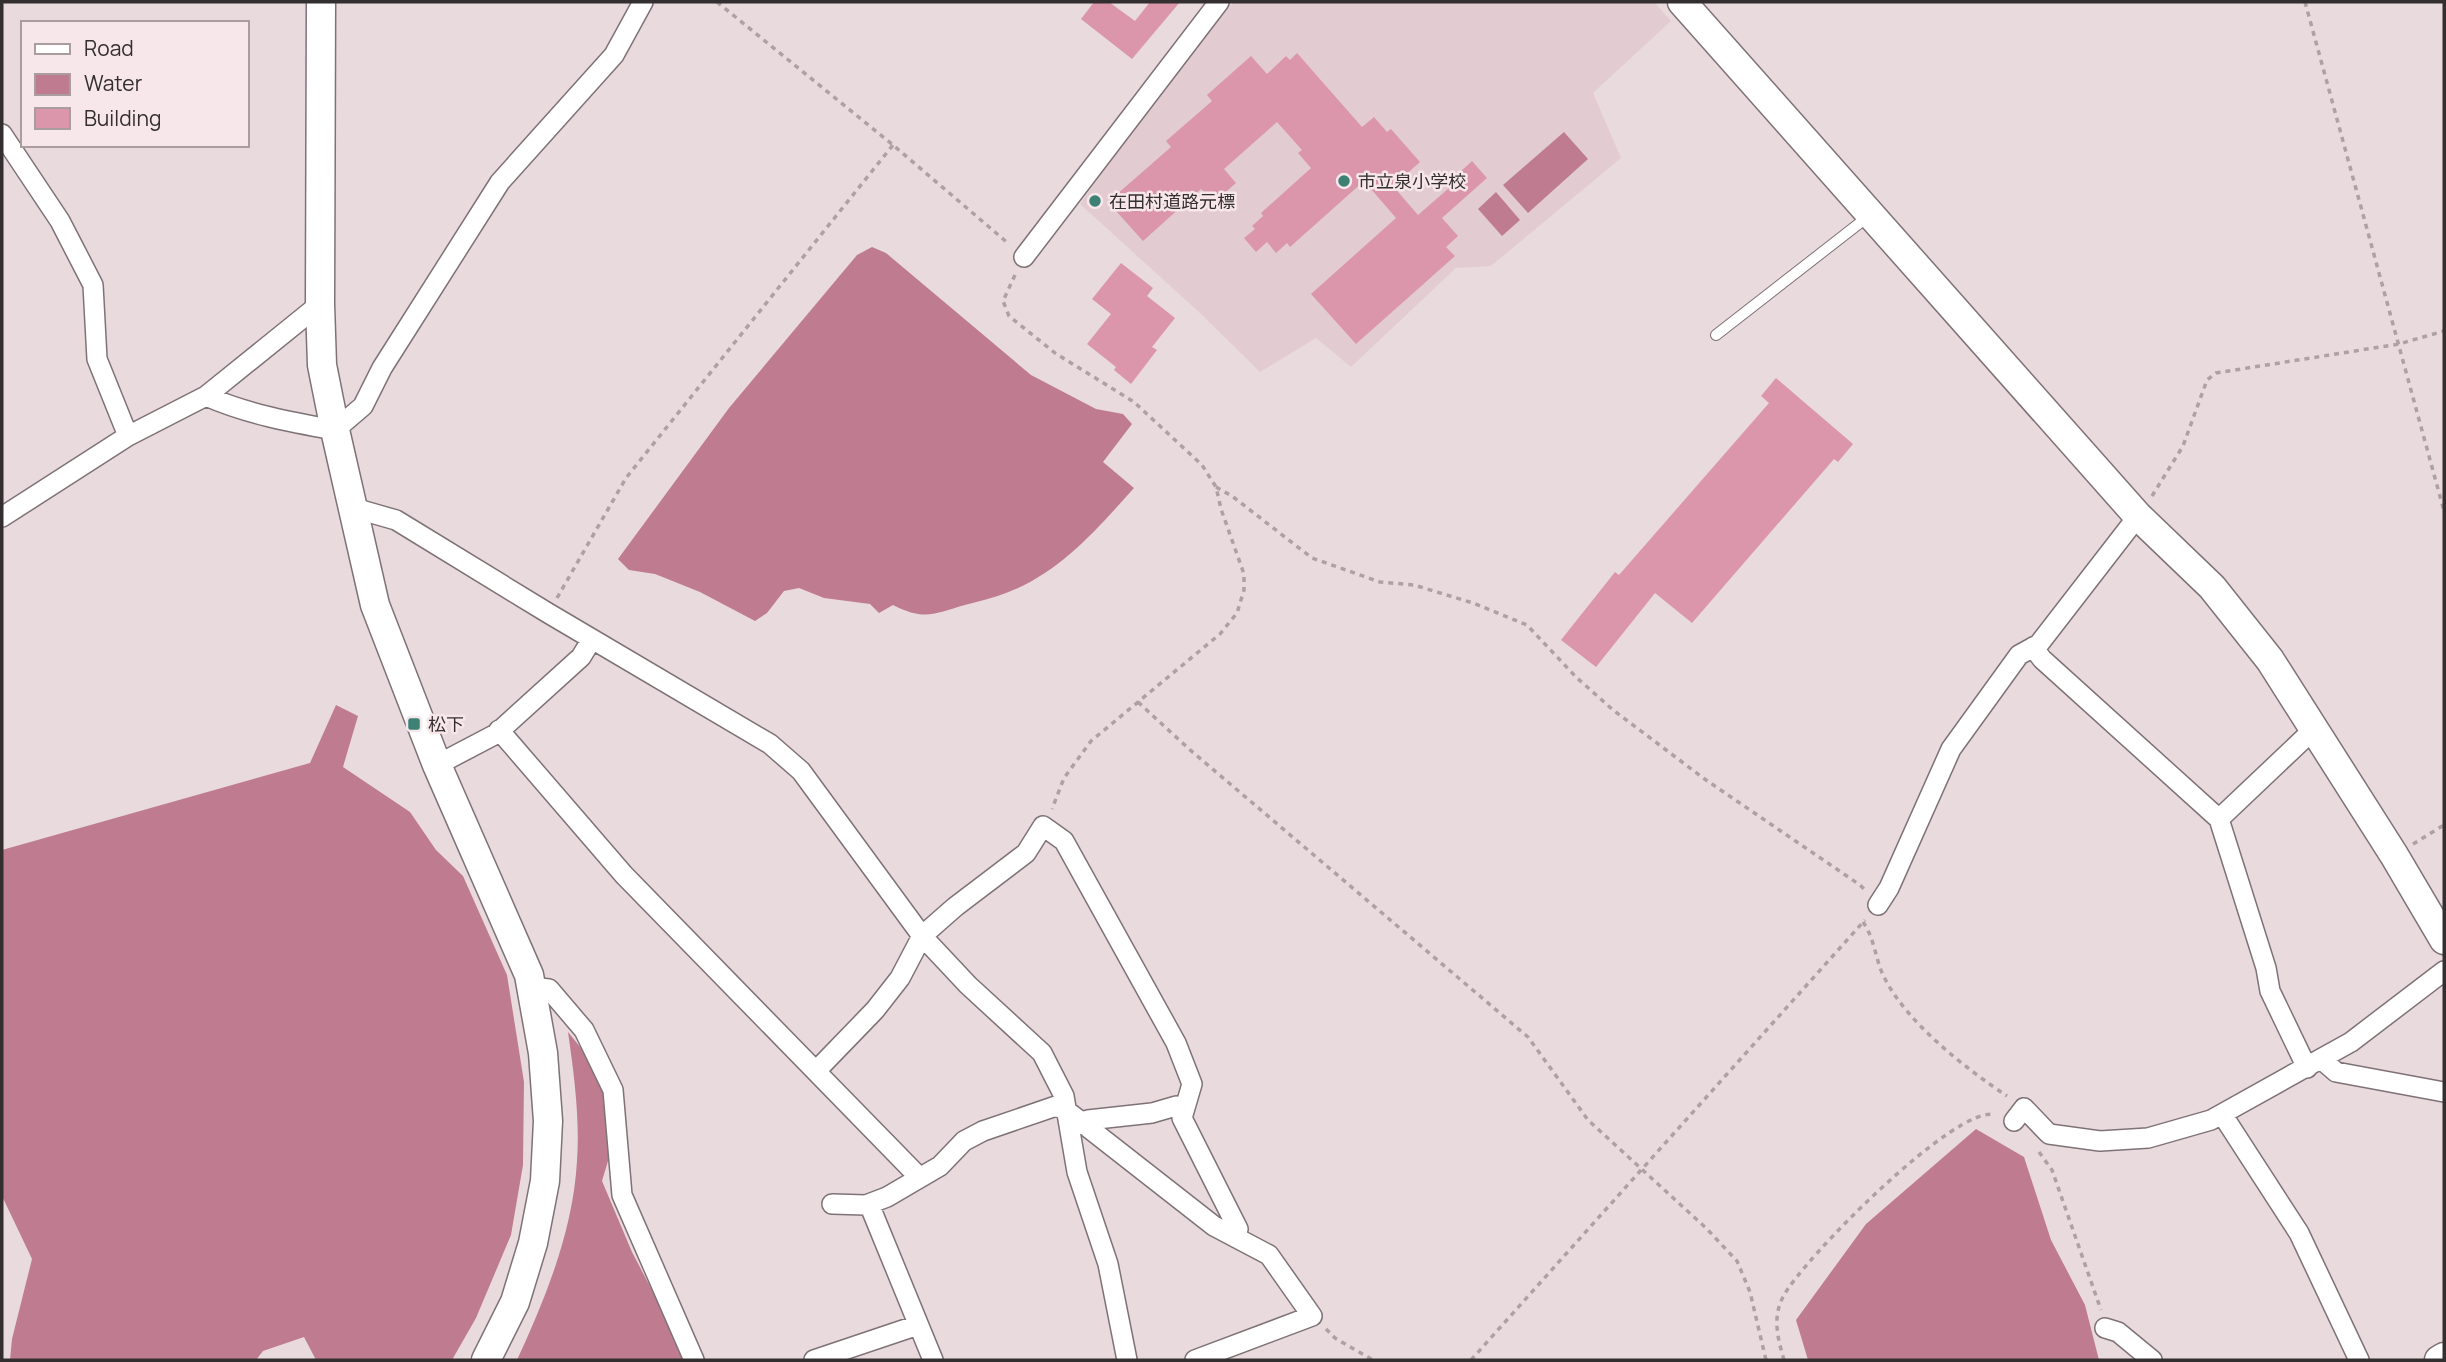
<svg xmlns="http://www.w3.org/2000/svg" width="2446" height="1362" font-family="Manrope,'Noto Sans JP',sans-serif">
  <style>
    .built { fill: #e2ccd2 }
    .water { fill: #bf7c91 }
    .building { fill: #db96ab }
    .lines { fill: none; stroke-linecap: round; stroke-linejoin: round }
    .lane-casing { stroke: #7f7276; stroke-width: 12 }
    .street-casing { stroke: #7f7276; stroke-width: 22 }
    .secondary-casing { stroke: #7f7276; stroke-width: 31 }
    .path { stroke: #ada1a4; stroke-width: 3.5; stroke-dasharray: 5 5; stroke-linecap: butt }
    .lane { stroke: #fff; stroke-width: 10 }
    .street { stroke: #fff; stroke-width: 19 }
    .secondary { stroke: #fff; stroke-width: 28 }
    .poi-dot { fill: #3d8174; stroke: #f7e7eb; stroke-width: 2.5 }
    .labels { text-anchor: middle; dominant-baseline: central; stroke-width: 5; stroke-linejoin: round; paint-order: stroke }
    .poi-label { font-size: 18px; fill: #332e2f; stroke: #f7e7eb; text-anchor: start }
  </style>
  <rect width="100%" height="100%" fill="#e9dade"/>
  <path class="built" d="M1234 2H1654L1671 21 1593 93 1621 158 1491 266 1456 268 1351 367 1316 338 1260 372 1201 314 1080 204 1171 71 1173 72Z"/>
  <path class="water" d="M1564 132 1588 159 1528 213 1503 185Z
    M1496 192 1520 220 1502 236 1478 209Z
    M872 247 886 253 1031 375 1096 409 1123 414 1132 424 1103 462 1134 488C1097 529 1060 573 1006 593 993 598 979 601 965 605 933 614 925 621 893 605L879 613 870 604 824 598 799 588 784 591 767 613 755 621 700 592 655 574 629 570 618 559 729 408 857 255Z
    M336 705 358 716 343 767 410 812 436 850 463 876 507 975 524 1082 523 1165 511 1235 476 1318 452 1360H316L304 1337 263 1351 256 1360H10L12 1339 32 1259 2 1196V850L310 763Z
    M568 1032 594 1064 609 1109 608 1161 602 1181 632 1252 680 1344 683 1360H517C546 1297 573 1231 577 1161 580 1118 574 1074 568 1032Z
    M1976 1129 2024 1157 2051 1240 2085 1305 2099 1360H1808L1796 1320 1866 1224Z"/>
  <path class="building" d="M1094 2H1109L1135 21 1150 2H1180L1132 59 1081 19Z
    M1297 53 1362 127 1374 117 1387 132 1391 129 1420 162 1393 186 1418 215 1449 188 1446 185 1472 161 1487 178 1442 218 1458 236 1446 247 1455 256 1356 344 1311 294 1396 218 1364 181 1290 247 1287 243 1276 253 1267 242 1256 252 1244 238 1255 229 1252 226 1263 216 1261 213 1311 168 1298 153 1302 150 1277 122 1224 169 1236 183 1214 202 1201 189 1143 241 1108 202 1171 147 1166 141 1212 101 1207 95 1251 56 1267 74 1286 56 1290 60Z
    M1121 263 1153 288 1147 296 1175 318 1152 347 1157 350 1131 384 1114 370 1116 367 1087 344 1111 314 1092 299Z
    M1776 378 1853 444 1838 462 1834 459 1692 623 1655 593 1596 667 1561 640 1615 572 1619 575 1769 403 1761 396Z"/>
  <g class="lines">
    <g class="lane-casing">
      <path id="lane" d="M1716 335 1870 215"/>
    </g>
    <g class="street-casing">
      <path id="street" d="M2 134 60 221 93 285 97 359 128 436
        M1024 257 1219 2
        M206 396C247 414 290 422 335 430L363 406 382 368 500 182 614 55 643 2
        M354 508 396 520 548 613 770 744 801 771 922 936 968 985 1042 1053 1064 1096 1077 1172 1108 1264 1127 1360
        M2 517 128 436 206 396 320 304
        M2033 647 2042 659 2219 819 2266 968 2270 991 2307 1068
        M499 730 624 875 919 1177
        M437 765 496 734 581 657 592 639
        M2219 819 2314 729
        M1878 905 1889 888 1951 749 2019 655 2039 644 2138 516
        M531 987 549 989 584 1030 613 1090 622 1195 694 1360
        M2321 1059 2336 1072 2444 1092
        M816 1071 875 1010 900 978 922 936 955 907 1026 853 1043 826 1064 841 1176 1043 1192 1084 1182 1118 1238 1229 1235 1237
        M2222 1114 2299 1233 2359 1360
        M2014 1121 2024 1108 2049 1134 2100 1141 2148 1138 2211 1120 2351 1042 2444 971
        M1084 1125 1088 1120 1152 1113 1176 1106 1184 1108
        M832 1204 866 1205 887 1197 940 1166 964 1141 983 1131 1056 1106 1067 1111 1214 1226 1269 1255 1312 1316 1195 1360
        M869 1204 933 1360
        M2105 1328 2118 1332 2152 1360
        M814 1360 918 1325"/>
    </g>
    <g class="secondary-casing">
      <path id="secondary" d="M321 2 320 304 322 365 335 430 375 605 437 765 529 975 543 1053 548 1121 545 1181 533 1243 515 1302 486 1360
        M1682 2 2138 516 2212 587 2270 660 2394 855 2444 940
        M2439 1360 2444 1357"/>
    </g>
    <path class="path" d="M717 2 893 145 1009 244
      M2305 2 2444 511
      M1015 275 1003 301 1009 316 1055 353 1134 402 1202 465 1216 487 1221 509 1244 574V590L1237 613 1220 634 1091 741 1064 778 1052 809
      M1216 487 1232 496 1312 558 1380 582 1414 585 1473 603 1527 625 1576 677 1613 710 1706 780 1860 885 1866 891
      M2152 496 2183 446 2207 380 2216 373 2399 344 2444 331
      M557 598 626 478 893 145
      M1138 702 1189 749 1528 1037 1588 1120 1706 1228 1737 1261 1750 1292 1766 1360
      M2413 844 2444 825
      M1863 922C1875 939 1875 959 1884 977 1907 1023 1965 1068 2007 1096
      M2039 1152 2052 1170 2101 1310
      M1326 1329 1335 1338 1373 1360
      M1471 1360 1865 920
      M1784 1360C1778 1339 1772 1318 1783 1297 1801 1261 1957 1103 1995 1115"/>
    <use href="#lane" class="lane"/>
    <use href="#street" class="street"/>
    <use href="#secondary" class="secondary"/>
  </g>
  <g class="poi-dot">
    <circle cx="1344" cy="181" r="7"/>
    <circle cx="1095" cy="201" r="7"/>
    <rect x="407" y="717" width="14" height="14" rx="3.5"/>
  </g>
  <g class="labels">
    <g class="poi-label">
      <text x="1358" y="181">市立泉小学校</text>
      <text x="1109" y="201">在田村道路元標</text>
      <text x="428" y="724">松下</text>
    </g>
  </g>
  <rect width="2446" height="1362" fill="none" stroke="#332e2f" stroke-width="7"/>
  <rect x="21" y="21" width="228" height="126" fill="#f7e7eb" stroke="#a99da0" stroke-width="2"/>
  <rect x="35" y="44" width="35" height="10" fill="#ffffff" stroke="#a99da0" stroke-width="2"/>
  <text x="84" y="56" font-size="21" fill="#332e2f">Road</text>
  <rect x="35" y="74" width="35" height="21" fill="#bf7c91" stroke="#a99da0" stroke-width="2"/>
  <text x="84" y="91" font-size="21" fill="#332e2f">Water</text>
  <rect x="35" y="108" width="35" height="21" fill="#db96ab" stroke="#a99da0" stroke-width="2"/>
  <text x="84" y="126" font-size="21" fill="#332e2f">Building</text>
</svg>
